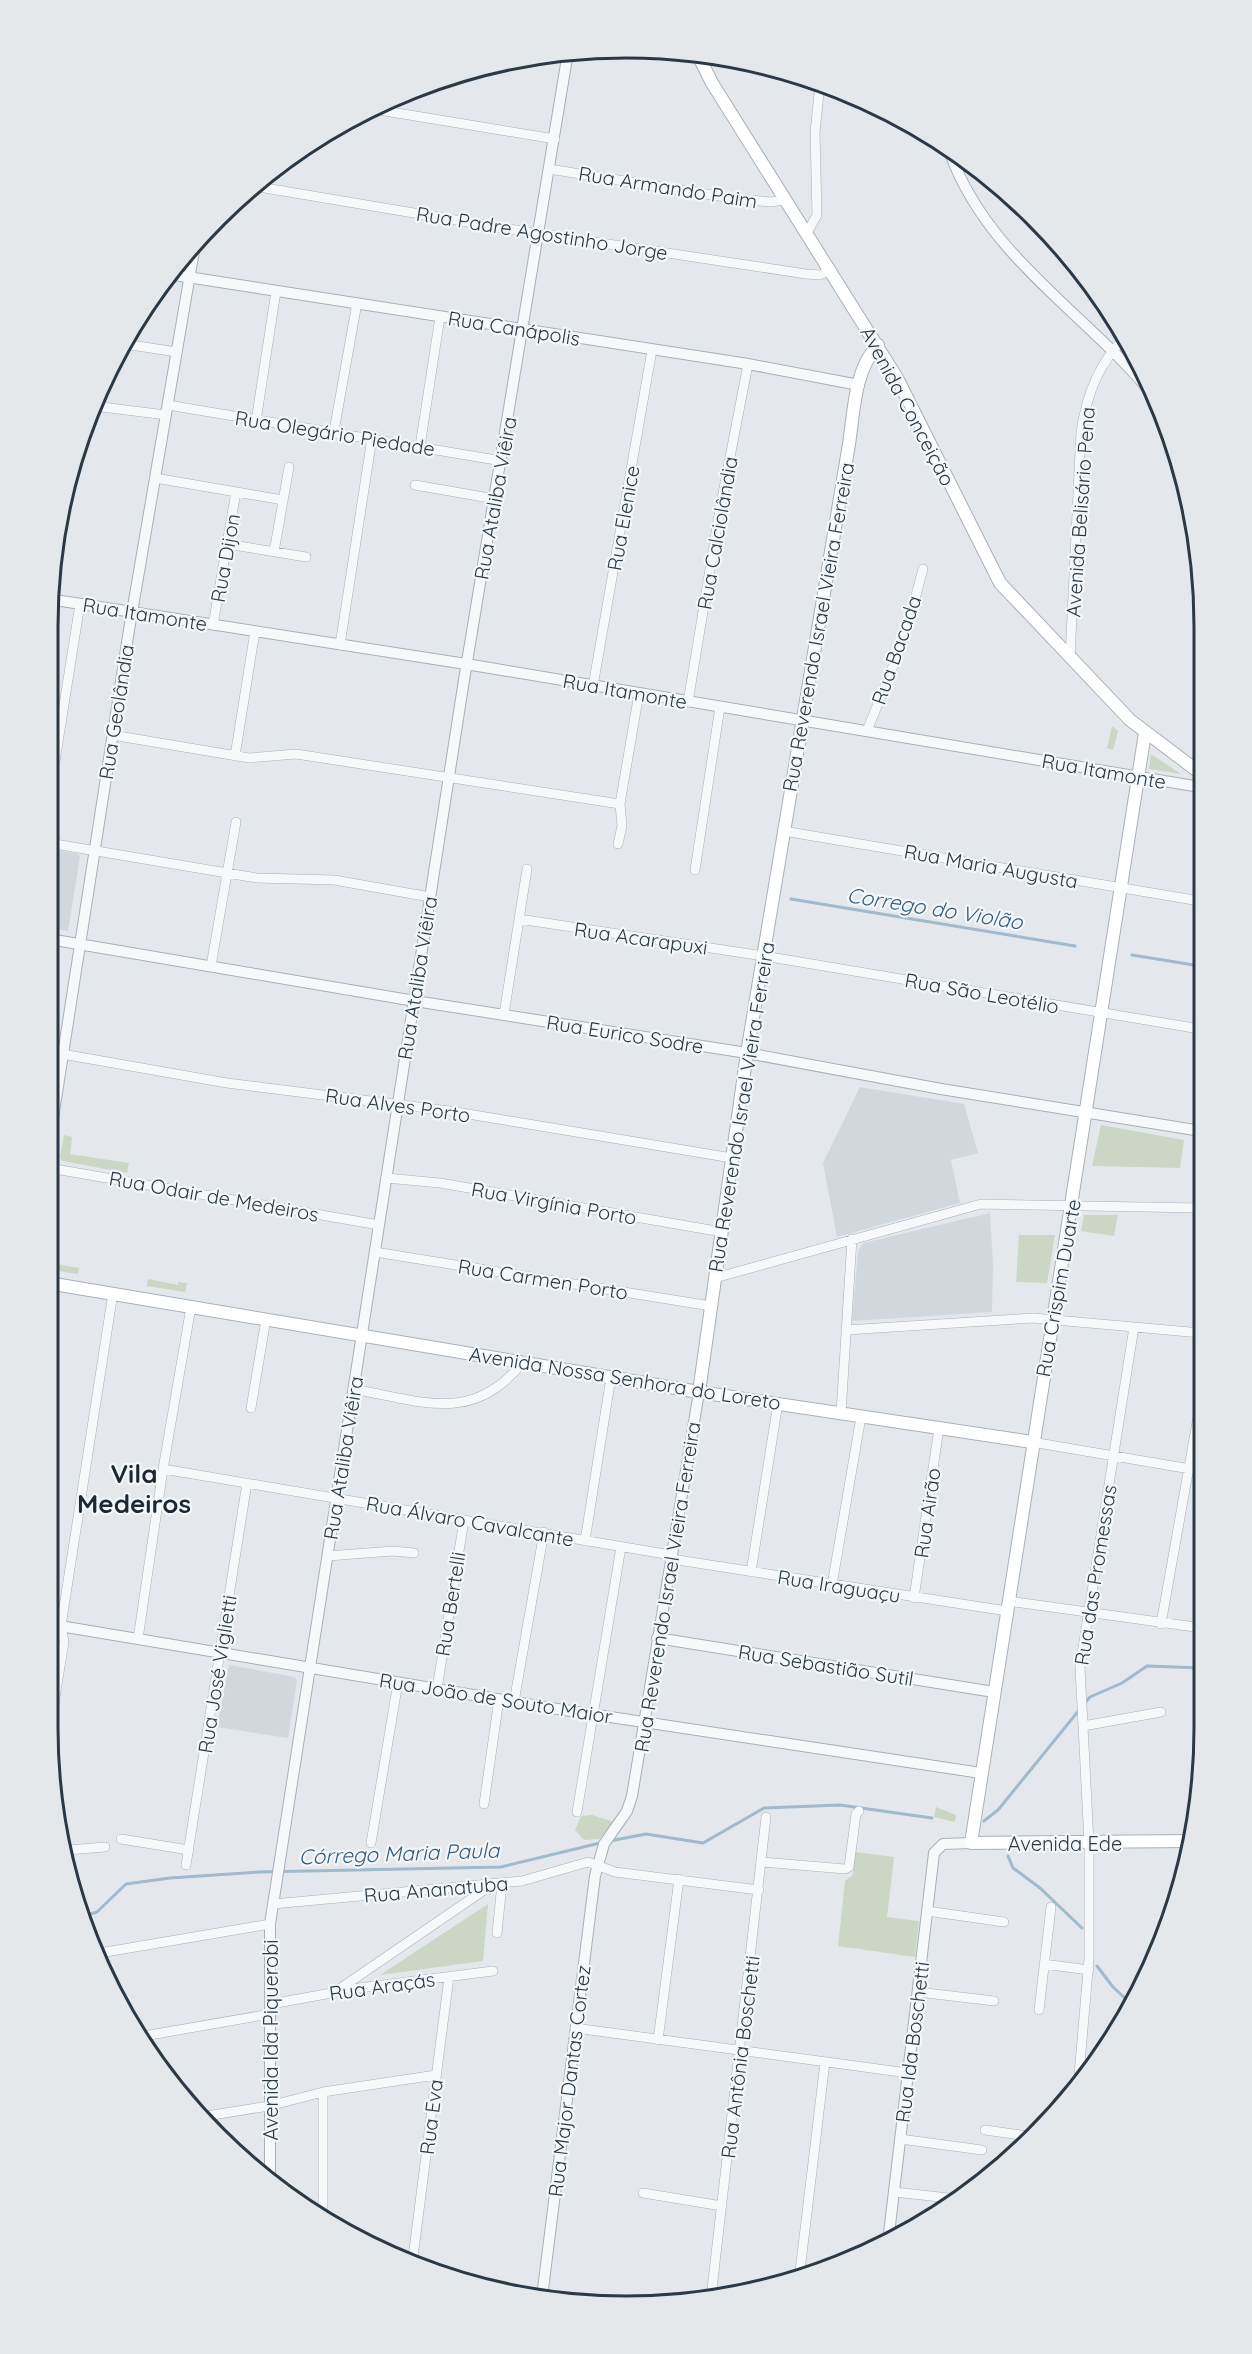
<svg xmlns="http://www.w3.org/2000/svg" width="1252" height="2354" font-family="Quicksand,sans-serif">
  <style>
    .built { fill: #d2d7de }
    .green { fill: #cbd6c5 }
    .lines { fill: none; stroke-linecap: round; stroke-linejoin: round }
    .stream { stroke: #9fbacc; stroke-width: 3 }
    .minor-casing { stroke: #a9b0b7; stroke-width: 10 }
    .tertiary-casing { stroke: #a9b0b7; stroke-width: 12 }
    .secondary-casing { stroke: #a9b0b7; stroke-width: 14 }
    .minor { stroke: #f7f8fa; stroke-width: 9 }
    .tertiary { stroke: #f7f8fa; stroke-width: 10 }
    .secondary { stroke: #fff; stroke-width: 12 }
    .labels { text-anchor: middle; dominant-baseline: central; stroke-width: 4.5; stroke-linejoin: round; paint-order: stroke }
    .street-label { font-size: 20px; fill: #2b3845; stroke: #f4f7f9 }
    .water-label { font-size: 21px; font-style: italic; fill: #345c7a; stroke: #f4f7f9 }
    .district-label { font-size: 26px; font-weight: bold; fill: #1d2836; stroke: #f4f7f9 }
    .rim { fill: none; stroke: #2b3845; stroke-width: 3 }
  </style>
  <rect width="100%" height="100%" fill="#e4e8ec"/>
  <path class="built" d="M49 849 79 854 80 857 68 931 49 928Z
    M860 1087 964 1104 978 1153 951 1160 960 1203 837 1237 823 1163Z
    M990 1213 993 1264 992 1312 852 1321 858 1251 863 1243Z
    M229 1665 295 1677 297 1681 288 1738 217 1727Z"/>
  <path class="green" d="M1112 726 1118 731 1113 750 1107 748Z
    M1151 754 1181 774 1149 769Z
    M1101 1125 1184 1140 1180 1168 1092 1166Z
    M64 1135 72 1137 70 1154 129 1163 127 1173 63 1161 60 1158Z
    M1084 1215H1118L1114 1236 1081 1231Z
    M1019 1235H1055L1047 1283 1016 1282Z
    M48 1263 79 1268 78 1274 48 1269Z
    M148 1279 178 1285V1282L187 1283 185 1292 147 1286Z
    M936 1807 956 1815 955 1822 934 1817Z
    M592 1815 614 1822 599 1839 584 1840 575 1830 581 1816Z
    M855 1852 894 1857 887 1917 919 1921 915 1957 838 1946 845 1881 853 1875Z
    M488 1904 483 1961 380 1975Z"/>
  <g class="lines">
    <path class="stream" d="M791 899 1075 946
      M1132 955 1200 966
      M1084 1704 1090 1697 1122 1683 1147 1666 1202 1668
      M984 1821 998 1810 1080 1709
      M610 1841 646 1834 703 1843 764 1808 840 1805 932 1818
      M1008 1856 1013 1868 1040 1888 1082 1928
      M80 1917 97 1912 126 1884 170 1878 259 1872 501 1867 600 1843
      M1097 1966 1113 1987 1130 2003"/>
    <g class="minor-casing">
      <path id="minor" d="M373 109 555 139
        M549 169 731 198 770 202 786 200
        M253 186 503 228 806 274 820 275 831 270
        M807 233 817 215 815 132 820 84
        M124 344 177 352
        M168 405 502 461
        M94 406 166 415
        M256 421 276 291
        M334 431 357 303
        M420 446 440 317
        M155 478 283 500
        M415 485 495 499
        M227 544 306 557
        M274 552 289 467
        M213 625 236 492
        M340 645 372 438
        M1070 658 1081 432C1086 398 1097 365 1123 340
        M593 686 652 350
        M688 702 720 509 748 364
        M867 731 905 636 923 569
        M112 735 249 758 296 754 620 804
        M235 756 255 631
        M55 761 80 604
        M783 831 1200 901
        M49 843 257 878 334 880 430 897
        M618 844 622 826 620 804 639 693
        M695 870 720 707
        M519 919 764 956 1200 1029
        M211 966 236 822
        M504 1014 527 869
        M62 1054 227 1083 450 1111 732 1158
        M49 1168 379 1225
        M386 1178 440 1183 722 1232
        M375 1252 711 1306
        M715 1278 981 1204 1201 1208
        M846 1330 1033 1318 1201 1333
        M353 1389C421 1401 473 1425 523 1362
        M251 1408 266 1319
        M841 1413 852 1239
        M1032 1442 1202 1471
        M163 1469 671 1555
        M585 1541 611 1377
        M328 1556 393 1551 414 1553
        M671 1559 1007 1611
        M751 1572 778 1403
        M832 1585 861 1417
        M914 1598 939 1428
        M1008 1601 1202 1628
        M1161 1624 1202 1394
        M138 1639 163 1469 191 1307
        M437 1689 464 1520
        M514 1702 544 1532
        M1083 1726 1161 1712
        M49 1734 64 1642 61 1626 113 1293
        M484 1804 499 1699
        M577 1812 621 1547
        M121 1839 189 1850
        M371 1843 398 1682
        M68 1850 105 1847
        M762 1862 845 1869 849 1867 856 1814 859 1811
        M186 1865 247 1483
        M273 1904 522 1881 588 1862 615 1872 759 1890
        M927 1911 1004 1922
        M497 1933 502 1884
        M100 1953 270 1924
        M1044 1964 1089 1970
        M338 1990 490 1886
        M918 1992 994 2001
        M271 2004 359 1988 493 1971
        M1039 2010 1051 1907
        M575 2028 908 2073
        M144 2036 270 2014
        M658 2040 679 1879
        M1079 2075 1089 1959V1843L1080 1667 1134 1327
        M206 2116 269 2106 323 2092 436 2075
        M985 2130 1035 2137
        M900 2139 982 2150
        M894 2192 949 2198
        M643 2193 722 2206
        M323 2217V2092
        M413 2257 449 1977
        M800 2271 825 2062
        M711 2298 766 1817"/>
    </g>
    <g class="tertiary-casing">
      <path id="tertiary" d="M950 153C988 259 1091 316 1157 400
        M168 274 748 364 859 385
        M49 599 466 664 1200 787
        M49 939 415 1001 747 1053 941 1089 1201 1131
        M49 1144 129 630 195 245
        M48 1624 551 1708 981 1773
        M657 1638 994 1692
        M270 2176V1924L464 680 568 52
        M888 2242 934 1853 943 1844 971 1843
        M542 2297 595 1876 604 1844 627 1811 632 1796 699 1392"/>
    </g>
    <g class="secondary-casing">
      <path id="secondary" d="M698 55 712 83 897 378 1000 583 1130 720 1200 773
        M1145 733 971 1843 1190 1841
        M48 1283 699 1392 1032 1442
        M699 1392 747 1053 849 444C854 412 854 370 878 345"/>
    </g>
    <use href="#minor" class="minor"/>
    <use href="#tertiary" class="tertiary"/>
    <use href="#secondary" class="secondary"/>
  </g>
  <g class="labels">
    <g class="street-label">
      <text transform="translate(668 187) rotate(9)">Rua Armando Paim</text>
      <text transform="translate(542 233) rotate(9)">Rua Padre Agostinho Jorge</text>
      <text transform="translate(514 328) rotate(9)">Rua Canápolis</text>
      <text transform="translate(908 406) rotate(62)">Avenida Conceição</text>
      <text transform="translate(335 433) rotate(9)">Rua Olegário Piedade</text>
      <text transform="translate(495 498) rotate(-80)">Rua Ataliba Viêira</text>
      <text transform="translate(1080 512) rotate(-86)">Avenida Belisário Pena</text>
      <text transform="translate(623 518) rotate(-80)">Rua Elenice</text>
      <text transform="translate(717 533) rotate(-80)">Rua Calciolândia</text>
      <text transform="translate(225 558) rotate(-80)">Rua Dijon</text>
      <text transform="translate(145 614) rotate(9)">Rua Itamonte</text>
      <text transform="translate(818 627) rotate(-80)">Rua Reverendo Israel Vieira Ferreira</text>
      <text transform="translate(896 650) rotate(-71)">Rua Bacada</text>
      <text transform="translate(625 691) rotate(10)">Rua Itamonte</text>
      <text transform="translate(116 712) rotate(-81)">Rua Geolândia</text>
      <text transform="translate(1104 771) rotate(10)">Rua Itamonte</text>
      <text transform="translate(991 866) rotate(10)">Rua Maria Augusta</text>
      <text transform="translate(641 938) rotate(8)">Rua Acarapuxi</text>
      <text transform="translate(417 978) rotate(-81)">Rua Ataliba Viêira</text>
      <text transform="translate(982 993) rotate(10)">Rua São Leotélio</text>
      <text transform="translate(625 1034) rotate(9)">Rua Eurico Sodre</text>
      <text transform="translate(398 1105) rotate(8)">Rua Alves Porto</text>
      <text transform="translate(741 1107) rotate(-81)">Rua Reverendo Israel Vieira Ferreira</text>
      <text transform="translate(214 1196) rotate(10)">Rua Odair de Medeiros</text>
      <text transform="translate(554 1203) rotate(10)">Rua Virgínia Porto</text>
      <text transform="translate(543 1279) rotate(9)">Rua Carmen Porto</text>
      <text transform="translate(1058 1288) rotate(-80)">Rua Crispim Duarte</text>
      <text transform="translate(625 1378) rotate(9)">Avenida Nossa Senhora do Loreto</text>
      <text transform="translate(343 1458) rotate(-81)">Rua Ataliba Viêira</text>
      <text transform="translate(927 1513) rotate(-82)">Rua Airão</text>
      <text transform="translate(470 1521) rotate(10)">Rua Álvaro Cavalcante</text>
      <text transform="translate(1095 1575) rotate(-81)">Rua das Promessas</text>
      <text transform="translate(839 1586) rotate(9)">Rua Iraguaçu</text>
      <text transform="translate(667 1587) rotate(-81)">Rua Reverendo Israel Vieira Ferreira</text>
      <text transform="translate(450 1604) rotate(-81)">Rua Bertelli</text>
      <text transform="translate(826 1665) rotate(9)">Rua Sebastião Sutil</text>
      <text transform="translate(217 1674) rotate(-81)">Rua José Viglietti</text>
      <text transform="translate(496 1698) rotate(9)">Rua João de Souto Maior</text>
      <text x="1065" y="1843">Avenida Ede</text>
      <text transform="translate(436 1889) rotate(-5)">Rua Ananatuba</text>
      <text transform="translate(382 1986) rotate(-8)">Rua Araçás</text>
      <text transform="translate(270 2040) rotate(-90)">Avenida Ida Piquerobi</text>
      <text transform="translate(912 2042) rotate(-83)">Rua Ida Boschetti</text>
      <text transform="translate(740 2057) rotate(-83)">Rua Antônia Boschetti</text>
      <text transform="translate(569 2081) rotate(-83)">Rua Major Dantas Cortez</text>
      <text transform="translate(431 2117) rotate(-83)">Rua Eva</text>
    </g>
    <g class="water-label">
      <text transform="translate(935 908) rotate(9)">Corrego do Violão</text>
      <text transform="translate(399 1853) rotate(-2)">Córrego Maria Paula</text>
    </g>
    <g class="district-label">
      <text x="134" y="1473">Vila<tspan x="134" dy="30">Medeiros</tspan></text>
    </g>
  </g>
  <path d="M0 0H1252V2354H0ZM626 58H626A568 568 0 0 1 1194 626V1728A568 568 0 0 1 626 2296H626A568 568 0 0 1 58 1728V626A568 568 0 0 1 626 58Z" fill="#e4e8eb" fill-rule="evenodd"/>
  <path class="rim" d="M626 58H626A568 568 0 0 1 1194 626V1728A568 568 0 0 1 626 2296H626A568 568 0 0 1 58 1728V626A568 568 0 0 1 626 58Z"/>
</svg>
